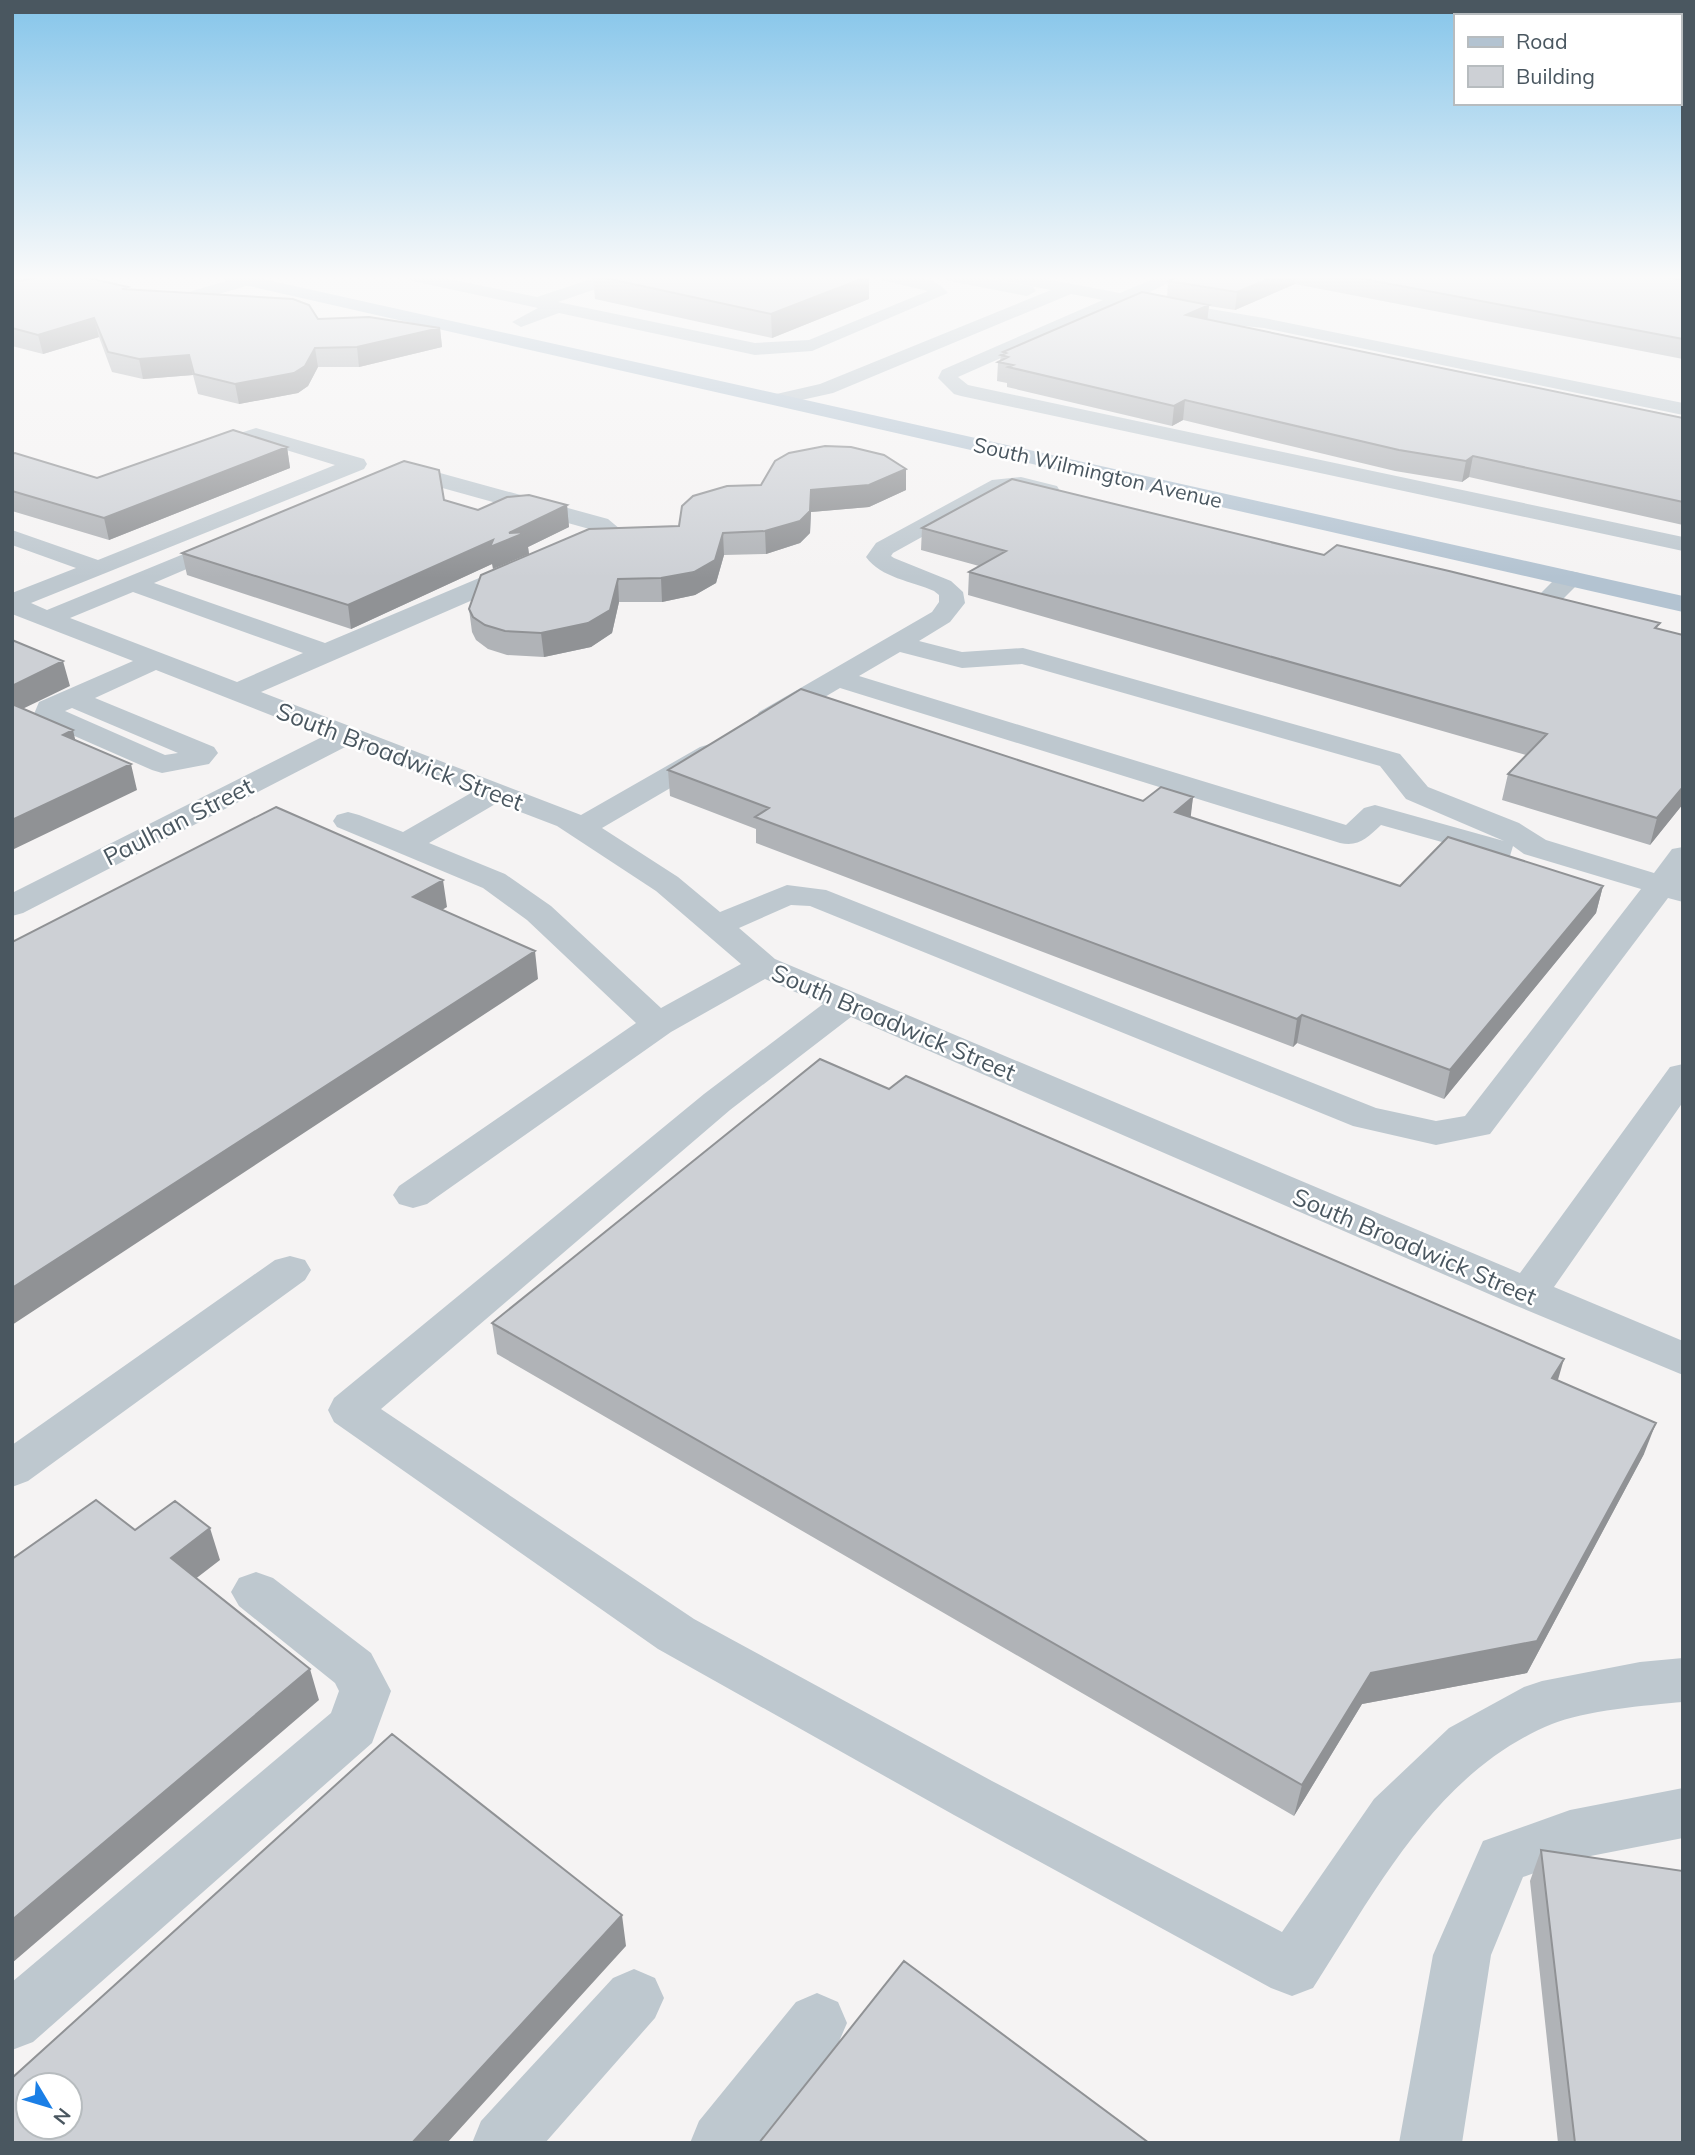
<svg xmlns="http://www.w3.org/2000/svg" width="1695" height="2155" font-family="Mulish,sans-serif">
  <style>
    .lines { fill: none; stroke-linecap: round; stroke-linejoin: round }
    .minor { fill: #bec8cf; fill-rule: evenodd }
    .major { fill: #b3c3d1; fill-rule: evenodd }
    .wall { fill: #b0b3b7 }
    .shaded-wall { fill: #909295 }
    .building { fill: #cdd0d5; stroke: #909295; stroke-width: 2; fill-rule: evenodd }
    .labels { text-anchor: middle; dominant-baseline: central; stroke-width: 5; stroke-linejoin: round; paint-order: stroke }
    .far-street-label { font-size: 21px; fill: #4a5760; stroke: #fff }
    .street-label { font-size: 24px; fill: #4a5760; stroke: #fff }
  </style>
  <rect width="100%" height="100%" fill="#f5f3f3"/>
  <g class="lines">
    <path class="minor" d="M12 276H37L46 281 37 286 13 280Z
      M243 276H253L256 280 253 284 188 303 179 298 182 294Z
      M404 276H435L537 297 600 276H624L622 280 558 302 755 343 809 340 928 291 881 280 879 276C903 276 932 272 948 293L812 351 755 355 559 313 521 327 512 322 538 308 412 281Z
      M941 276H975L1033 287 1036 291 1027 296 949 281Z
      M996 276H1030L1120 293 1160 276H1182L1140 297 1264 318 1683 403V415L1264 328 1225 324 1123 304 958 377 968 385 1683 537V551L961 396 954 394 938 378 942 370 1103 300 1071 294 833 393 779 405 769 399 772 395 820 384 1051 290 998 280Z
      M256 428 364 459 367 464 364 469 31 603 47 610 230 535 238 537 242 542 238 547 154 583 325 643 593 530 410 479 385 478 382 473 385 468 411 465 608 519 620 529 608 541 261 692 581 815 700 747 710 744 720 747 724 753 720 759 602 828 678 877 720 912 787 885 826 890 1376 1108 1436 1121 1465 1116 1641 889 1524 854 1513 846 1510 856 1499 858 1381 825C1367 838 1359 847 1340 843L840 688 779 724H759L755 718 759 712 932 612 939 602V595L934 591C912 581 881 578 866 557L876 543 992 480 1021 477 1057 486 1060 491 1049 498 1021 491H1005L893 553 891 556 894 558 951 581 963 592 965 603 950 622 919 641 962 652 1023 648 1400 754 1428 787 1519 823 1546 840 1654 873 1672 849 1683 847V902L1668 898 1490 1134 1436 1145 1353 1126 810 906 791 905 739 928 775 959 1520 1273 1670 1067 1683 1064V1102L1554 1287 1683 1341V1375L1512 1304 851 1017 730 1110 381 1409 694 1619 992 1781 1282 1932 1374 1799 1449 1728 1524 1687 1542 1681 1640 1662 1683 1658V1702C1648 1705 1583 1711 1552 1724 1437 1771 1377 1889 1313 1988L1292 1996 1271 1988 954 1815 658 1649 334 1422 328 1410 334 1398 704 1094 823 1004 765 979 671 1032 427 1204 413 1208 399 1204 393 1195 399 1186 636 1023 527 920 483 888 337 827 333 821 337 815 348 812 359 815 403 832 471 793 349 745 23 913 12 916V893L324 736 156 670 95 698 214 747 218 753 209 764 162 773 152 770 38 720 34 714 39 702 133 661 12 614V593L76 568 12 545V530L98 560 335 465 257 441 204 458 193 452 196 447ZM133 592 303 653 237 682 70 618ZM900 652 962 668 1022 664 1380 766 1406 799 1504 841 1375 805 1364 808 1346 825 859 676ZM72 708 178 753 165 755 65 711ZM497 803 557 826 656 891 741 964 661 1008 551 906 505 874 429 843Z
      M1570 571 1579 573 1582 578 1579 583 1550 612H1532L1528 607 1532 602 1561 573Z
      M290 1256 305 1260 311 1270 305 1280 28 1481 12 1487V1445L275 1260Z
      M256 1572 273 1578 371 1653 391 1691 372 1743 33 2042 12 2050V1982L331 1713 339 1691 335 1683 239 1606 231 1592 239 1578Z
      M1683 1788V1838L1570 1860 1523 1877 1491 1955 1462 2143H1399L1433 1955 1483 1841 1570 1810Z
      M634 1969 655 1978 664 1998 655 2018 545 2143H472L481 2121 613 1978Z
      M817 1993 838 2002 847 2023 838 2044 761 2143H690L699 2121 796 2002Z"/>
    <path class="major" d="M218 276H250L1683 596V612L227 281Z"/>
  </g>
  <path class="wall" d="M593 276H869V299L772 338 595 299Z
    M1180 276H1658L1683 280V359L1295 284 1235 310 1209 306 1207 319 1683 418V525L1469 477 1462 482 1395 471 1183 420 1172 426 1007 387V383L997 381 998 362 1000 361 1001 355 1003 354V352L1167 297 1168 281Z
    M12 279 19 281 128 289 318 319 440 328 442 347 359 367H318L308 386 298 393 239 404 198 394 193 375 143 379 112 372 99 337 43 354 12 346Z
    M287 447 290 468 109 540 12 511V454L97 478Z
    M906 469V490L869 507 811 512 810 533 800 543 766 554 724 555 716 583 695 595 662 602H619L612 633 591 647 544 657 507 655 488 649 476 640 472 632 469 609 679 526 761 485Z
    M444 500 478 510 567 505 569 527 528 547 529 554 492 564 351 629 187 575 182 553Z
    M922 528 1324 555 1658 629 1683 804 1650 845 1502 800 1508 774 1526 755 968 595 969 572 979 566 921 550Z
    M668 770 1143 801 1193 797 1190 817 1400 886H1603L1596 913 1444 1099 1297 1043 1293 1047 756 843V829L670 796Z
    M492 1323 1558 1381 1644 1454 1527 1673 1362 1704 1294 1816 497 1354Z
    M1541 1850 1683 2143H1558L1530 1881Z"/>
  <path class="shaded-wall" d="M869 276V299L772 338 771 314Z
    M1275 276H1296L1295 284 1235 310 1237 292Z
    M1209 305 1207 323 1186 315Z
    M94 318 99 337 43 354 38 335Z
    M440 328 442 347 359 367 357 347Z
    M315 348 318 367 308 386 298 393 239 404 235 384Z
    M189 355 193 375 143 379 139 359Z
    M1185 400 1183 420 1172 426 1174 406Z
    M287 447 290 468 109 540 104 518Z
    M1473 456 1469 477 1462 482 1466 461Z
    M906 469V490L869 507 811 512 810 533 800 543 766 554 765 531 811 490Z
    M567 505 569 527 528 547 529 554 493 569 492 564 351 629 348 605Z
    M723 533 724 555 716 583 695 595 662 602 661 578Z
    M618 579 619 602 612 633 591 647 544 657 541 633Z
    M63 661 70 686 12 714V686Z
    M73 730 79 756 63 735Z
    M131 764 137 790 12 850V820Z
    M1683 787V804L1650 845 1657 818Z
    M1193 797 1190 823 1175 812Z
    M443 880 447 907 417 925 413 897Z
    M1603 886 1596 913 1444 1099 1450 1070Z
    M535 951 538 979 12 1325V1288Z
    M1302 1015 1297 1043 1293 1047 1297 1019Z
    M1564 1359 1555 1390 1552 1378Z
    M1656 1423 1644 1454 1527 1673 1362 1704 1294 1816 1302 1785 1371 1673Z
    M210 1528 220 1560 181 1590 171 1558Z
    M310 1669 319 1700 12 1963V1920Z
    M622 1915 626 1946 447 2143H412Z"/>
  <path class="building" d="M45 276H80L128 287 122 289 293 299 309 305 318 319 369 317 440 328 357 347 315 348 305 366 294 373 235 384 194 374 189 355 139 359 108 352 94 318 38 335 12 328V279L19 281Z
    M596 276H869L771 314Z
    M1180 276H1275L1237 292 1168 281Z
    M1348 276H1658L1683 280V339Z
    M1142 292 1209 305 1186 315 1683 418V502L1473 456 1466 461 1399 450 1185 400 1174 406 1008 367 1013 365 998 362 1008 357 1001 355 1006 353 1003 352Z
    M233 430 287 447 104 518 12 491V454L15 453 97 478Z
    M825 446 851 447 884 455 906 469 869 485 811 490 810 511 800 521 765 531 723 533 715 560 694 572 661 578 618 579 610 610 588 623 541 633 505 631 485 625 473 617 469 609 481 575 589 529 679 526 682 506 693 496 727 486 761 485 775 461 789 453Z
    M404 461 439 470 444 500 478 510 507 497 529 495 567 505 509 533 527 532 490 547 493 540 348 605 182 553Z
    M1012 479 1324 555 1337 545 1449 571 1660 623 1655 628 1683 635V787L1657 818 1508 774 1547 734 969 572 1006 551 922 528Z
    M12 640 63 661 12 686Z
    M801 689 1143 801 1161 787 1193 797 1175 812 1400 886 1448 837 1603 886 1450 1070 1302 1015 1297 1019 755 817 769 808 668 770Z
    M12 704 73 730 63 735 131 764 12 820Z
    M276 807 443 880 413 897 535 951 12 1288V942Z
    M820 1059 889 1089 906 1076 1564 1359 1552 1378 1656 1423 1537 1641 1371 1673 1302 1785 492 1323Z
    M96 1500 135 1530 175 1501 210 1528 171 1558 310 1669 12 1920V1559Z
    M392 1734 622 1915 412 2143H12V2078ZM28 2085H70V2127H28Z
    M1541 1850 1683 1871V2143H1575Z
    M904 1961 1149 2143H759Z"/>
  <linearGradient id="sky" x2="0" y2="1"><stop stop-color="#85c5ea"/><stop offset="0.48" stop-color="#fafafa"/><stop offset="1" stop-color="#fafafa" stop-opacity="0"/></linearGradient>
  <rect width="1695" height="578" fill="url(#sky)"/>
  <g class="labels">
    <g class="far-street-label">
      <text transform="translate(1098 472) rotate(13)">South Wilmington Avenue</text>
    </g>
    <g class="street-label">
      <text transform="translate(400 756) rotate(21)">South Broadwick Street</text>
      <text transform="translate(178 821) rotate(-27)">Paulhan Street</text>
      <text transform="translate(894 1022) rotate(23)">South Broadwick Street</text>
      <text transform="translate(1415 1246) rotate(23)">South Broadwick Street</text>
    </g>
  </g>
  <rect width="1695" height="2155" fill="none" stroke="#4a5760" stroke-width="28"/>
  <rect x="1454" y="14" width="228" height="91" fill="#ffffff" stroke="#b7bcbf" stroke-width="2"/>
  <rect x="1468" y="37" width="35" height="10" fill="#b3c3d1" stroke="#b7bcbf" stroke-width="2"/>
  <text x="1516" y="49" font-size="21" fill="#4a5760">Road</text>
  <rect x="1468" y="66" width="35" height="21" fill="#cdd0d5" stroke="#b7bcbf" stroke-width="2"/>
  <text x="1516" y="84" font-size="21" fill="#4a5760">Building</text>
  <g transform="translate(49 2106) rotate(128)"><circle r="33" fill="#ffffff" stroke="#b7bcbf" stroke-width="2"/>
  <path d="M0-5L12 26L0 18L-12 26Z" fill="#1b7fe6"/>
  <text y="-10" font-size="19" font-weight="bold" text-anchor="middle" fill="#4a5760">N</text>
  </g>
</svg>
